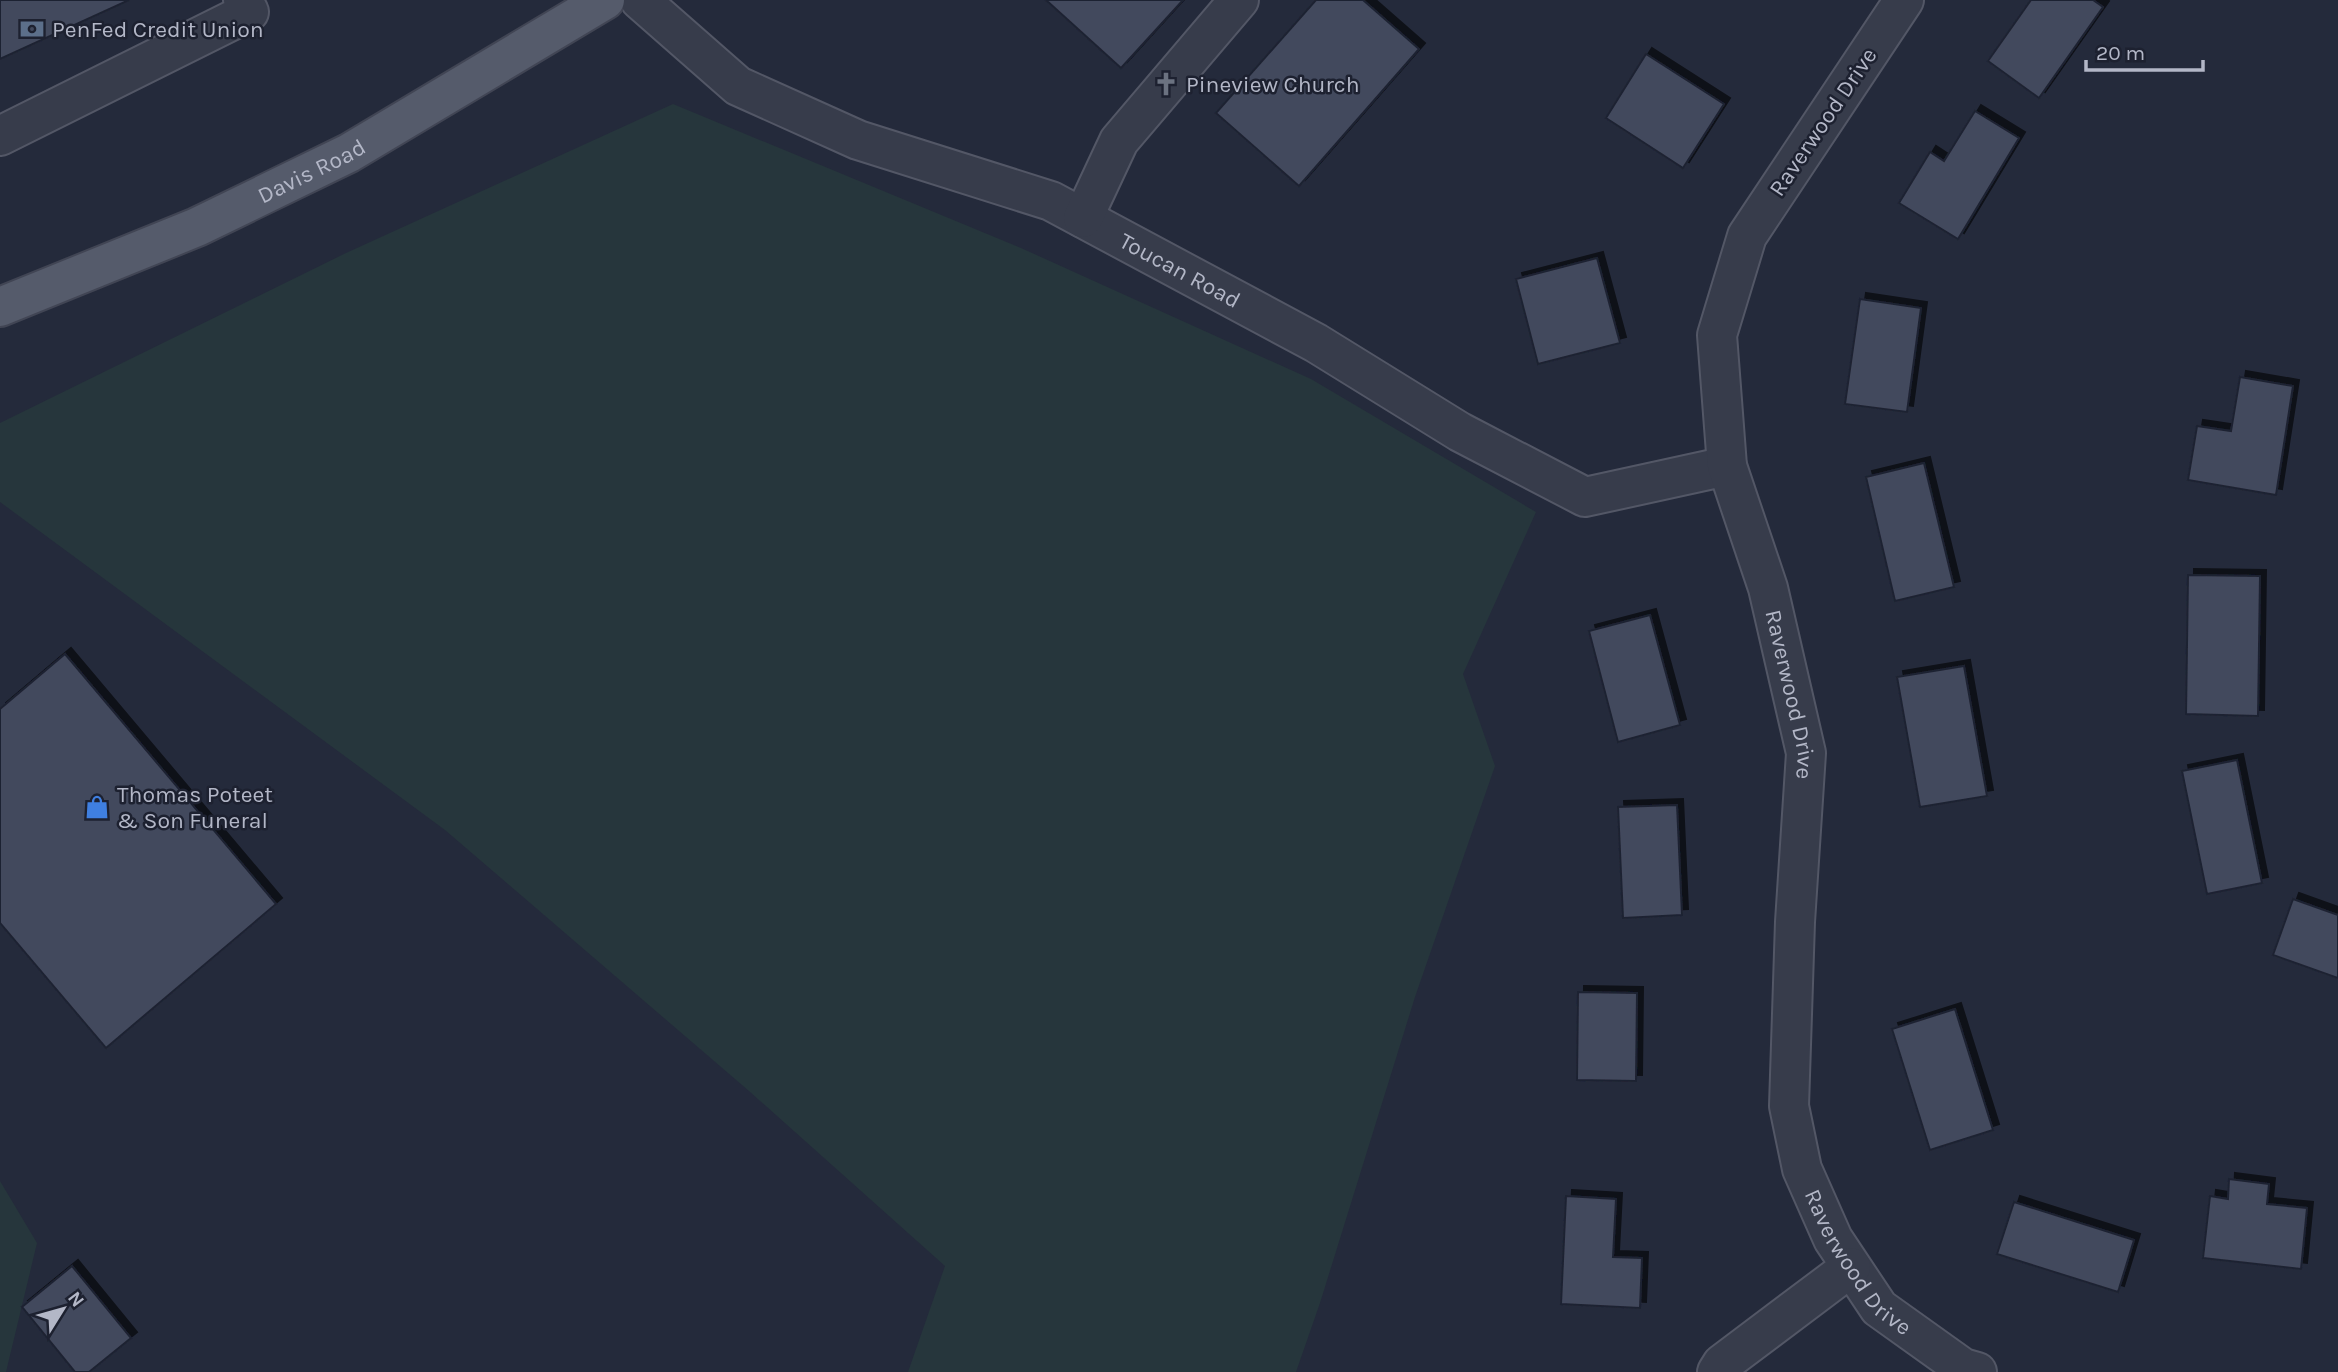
<svg xmlns="http://www.w3.org/2000/svg" width="2338" height="1372" font-family="Karla,sans-serif">
  <style>
    .green { fill: #26363c }
    .building { fill: #43495d; stroke: #1f2332; stroke-width: 2; filter: url(#shadow) }
    .lines { fill: none; stroke-linecap: round; stroke-linejoin: round }
    .minor-casing { stroke: #535766; stroke-width: 42 }
    .major-casing { stroke: #414554; stroke-width: 42 }
    .minor { stroke: #373c4b; stroke-width: 38 }
    .major { stroke: #555b6b; stroke-width: 38 }
    .labels { text-anchor: middle; dominant-baseline: central; stroke-width: 5; stroke-linejoin: round; paint-order: stroke }
    .poi-label { font-size: 23px; fill: #b3b7c7; stroke: #1d2130; text-anchor: start }
    .street-label { font-size: 23px; fill: #b3b7c7; stroke: #1d2130 }
  </style>
  <defs>
    <filter id="shadow"><feDropShadow dx="6" dy="-6" stdDeviation="0" flood-color="#0009"/></filter>
  </defs>
  <rect width="100%" height="100%" fill="#242a3b"/>
  <path class="green" d="M673 104 1021 248 1311 379 1536 512 1463 674 1495 766 1415 997 1320 1303 1296 1372H908L945 1266 749 1091 445 830 0 502V423L346 253Z
    M0 1181 37 1243 6 1372H0Z"/>
  <path class="building" d="M0 0H129L0 59Z
    M1046 0H1183L1121 68Z
    M1316 0H1363L1419 49 1299 186 1216 113Z
    M2031 0H2093L2103 7 2039 98 1988 61Z
    M1646 54 1724 104 1683 168 1606 118Z
    M1975 111 2019 138 1958 239 1899 203 1930 152 1944 161Z
    M1597 258 1620 343 1538 364 1516 279Z
    M1860 299 1921 308 1907 412 1845 404Z
    M2240 377 2293 386 2276 495 2188 480 2197 426 2231 431Z
    M1924 463 1954 587 1895 601 1866 477Z
    M2188 575 2260 576 2258 716 2186 714Z
    M1650 615 1680 725 1618 742 1589 631Z
    M65 654 276 904 106 1048 0 923V709Z
    M1964 666 1987 796 1920 807 1897 677Z
    M2237 760 2262 883 2207 894 2182 771Z
    M1677 805 1682 915 1623 918 1618 807Z
    M2293 899 2338 915V978L2273 955Z
    M1578 992 1637 993 1636 1081 1577 1080Z
    M1955 1009 1993 1130 1930 1150 1892 1029Z
    M2229 1179 2269 1184 2267 1204 2307 1208 2301 1269 2203 1258 2210 1196 2228 1199Z
    M1566 1196 1616 1199 1613 1257 1642 1258 1640 1308 1561 1304Z
    M2014 1202 2134 1240 2118 1292 1997 1254Z
    M72 1266 131 1338 89 1372H75L22 1307Z"/>
  <g class="lines">
    <g class="minor-casing">
      <g id="minor">
        <path id="s1" d="M640 0 738 86 858 140 1051 201 1316 343 1460 432 1585 497 1727 466"/>
        <path id="s2" d="M1904 0 1747 236 1717 335 1727 466 1768 588 1806 753 1795 922 1789 1106 1802 1169 1833 1239 1879 1308 1963 1368 1977 1372"/>
        <path d="M0 136 249 12 243 0"/>
        <path d="M1083 218 1119 141 1239 0"/>
        <path d="M1717 1372 1722 1364 1851 1267"/>
      </g>
    </g>
    <g class="major-casing">
      <g id="major">
        <path id="s3" d="M0 307 197 227 349 153 605 0"/>
      </g>
    </g>
    <use href="#minor" class="minor"/>
    <use href="#major" class="major"/>
  </g>
  <defs>
    <g id="bank-bare" transform="scale(1.89)"><path d="M-6-4H6V4H-6ZM0-2.3a2.3 2.3 0 1 0 0 4.6a2.3 2.3 0 1 0 0-4.6Z" fill="#5c6f8a" stroke="#1d2130" stroke-width="2.5" paint-order="stroke"/></g>
    <g id="church-bare" transform="scale(1.89)"><path d="M-1.2-6h2.4v3.5h3.3v2.4h-3.3V6h-2.4V-.1h-3.3v-2.4h3.3Z" fill="#6b7280" stroke="#1d2130" stroke-width="2.5" paint-order="stroke"/></g>
    <g id="shop-bare" transform="scale(1.89)"><path d="M-5-2.5h2.3a2.7 3.5 0 0 1 5.4 0H5L5.5 6h-11ZM-1.5-2.5h3a1.5 2.3 0 0 0-3 0Z" fill="#3f7fe0" stroke="#1d2130" stroke-width="2.5" paint-order="stroke"/></g>
  </defs>
  <g fill-rule="evenodd">
    <use href="#bank-bare" x="32" y="29"/>
    <use href="#church-bare" x="1166" y="84"/>
    <use href="#shop-bare" x="97" y="807"/>
  </g>
  <g class="labels">
    <g class="poi-label">
      <text x="52" y="29">PenFed Credit Union</text>
      <text x="1186" y="84">Pineview Church</text>
      <text x="117" y="794">Thomas Poteet<tspan x="117" dy="26">&amp; Son Funeral</tspan></text>
    </g>
    <g class="street-label">
      <text transform="translate(1823 122) rotate(-56)">Raverwood Drive</text>
      <text stroke="none"><textPath href="#s3" startOffset="340">Davis Road</textPath></text>
      <text stroke="none"><textPath href="#s1" startOffset="611">Toucan Road</textPath></text>
      <text stroke="none"><textPath href="#s2" startOffset="756">Raverwood Drive</textPath></text>
      <text stroke="none"><textPath href="#s2" startOffset="1344">Raverwood Drive</textPath></text>
    </g>
  </g>
  <g transform="translate(63 1309) rotate(53)" stroke="#1d2130" stroke-width="5" paint-order="stroke">
  <path d="M0-5L12 26L0 18L-12 26Z" fill="#b3b7c7"/>
  <text y="-10" font-size="19" font-weight="bold" text-anchor="middle" fill="#b3b7c7">N</text>
  </g>
  <path d="M2086 60v10h117v-10" fill="none" stroke="#b3b7c7" stroke-width="3.5"/>
  <text x="2096" y="60" font-size="21" fill="#b3b7c7" stroke="#1d2130" stroke-width="5" paint-order="stroke">20 m</text>
</svg>
